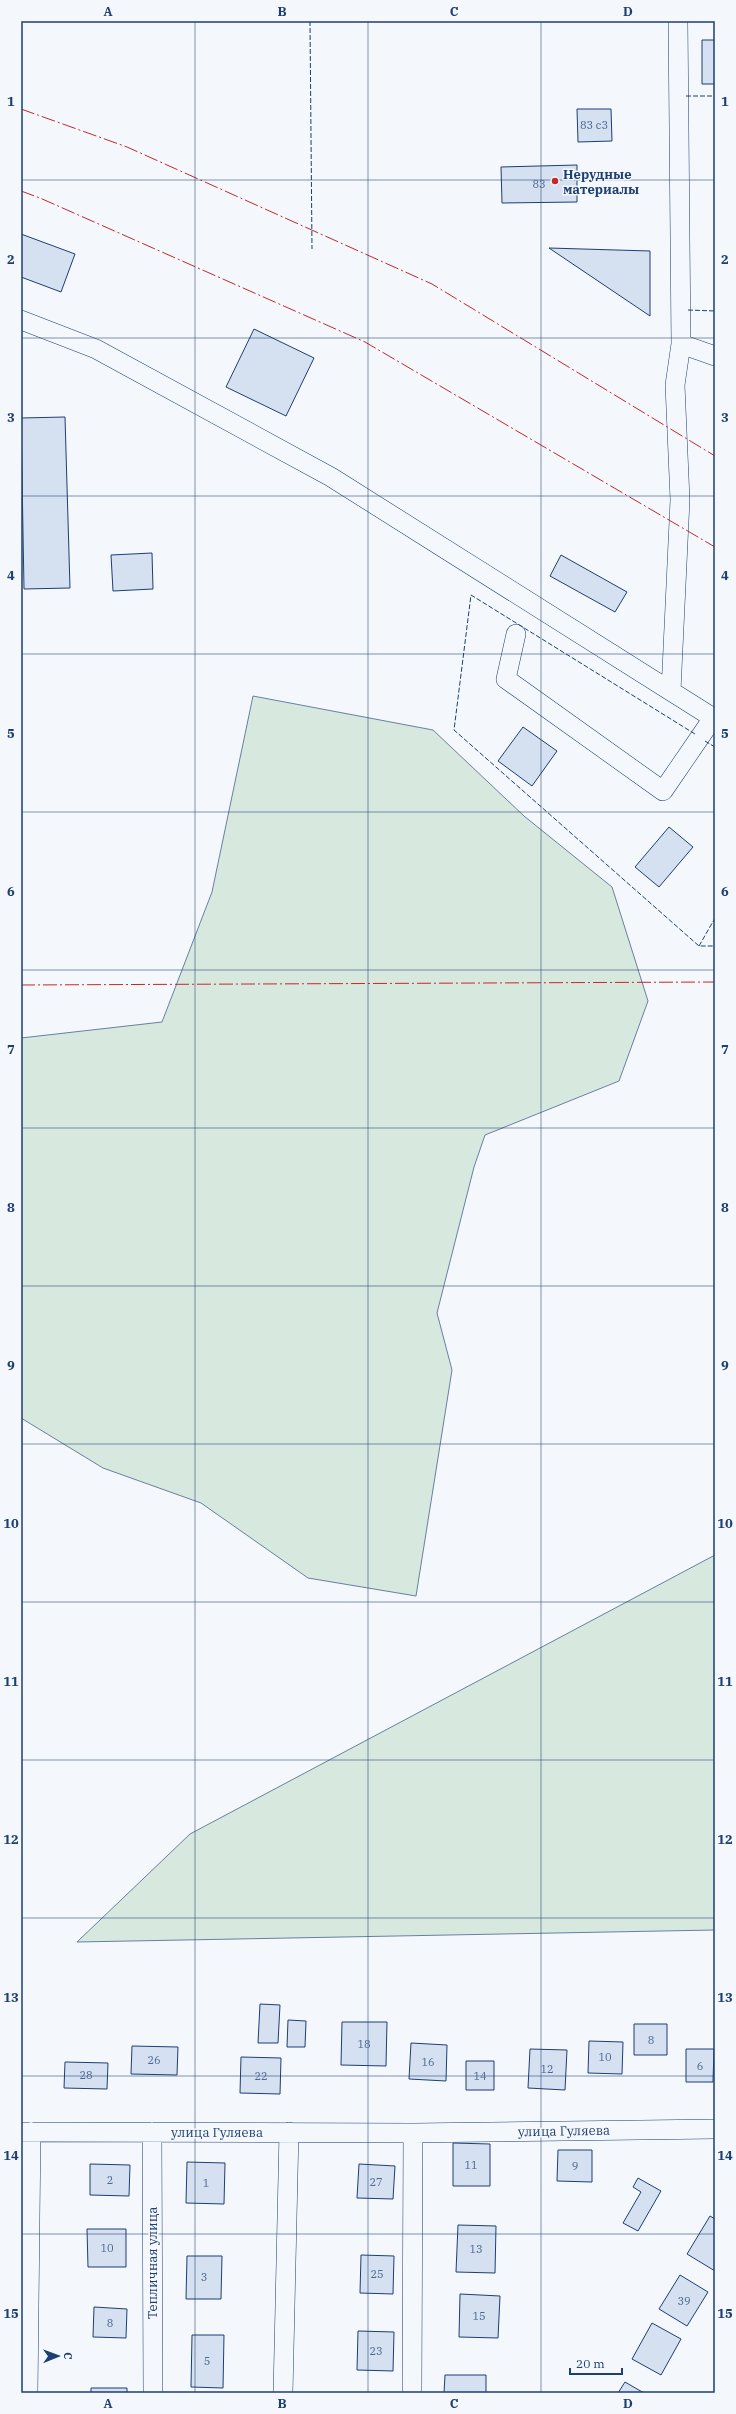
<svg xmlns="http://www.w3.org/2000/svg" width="736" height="2414" font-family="'IBM Plex Serif',serif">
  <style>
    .green { fill: #d7e8df; stroke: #687fa3 }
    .building { fill: #d5e0f0; stroke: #1d3f73 }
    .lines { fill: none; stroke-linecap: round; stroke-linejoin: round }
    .minor-casing { stroke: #1d3f73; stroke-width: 20 }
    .minor { stroke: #f4f7fb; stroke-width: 19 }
    .fence { stroke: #1d3f73; stroke-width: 1; stroke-dasharray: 5 2; stroke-linecap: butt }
    .power { stroke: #c62828; stroke-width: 1; stroke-dasharray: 14 3 2 3; stroke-linecap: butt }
    .grid { fill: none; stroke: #1d3f73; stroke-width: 1; stroke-opacity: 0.55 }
    .poi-dot { fill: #c62828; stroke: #f4f7fb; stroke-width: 1.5 }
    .labels { text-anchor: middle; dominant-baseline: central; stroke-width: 3; stroke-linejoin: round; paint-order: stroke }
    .number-label { font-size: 11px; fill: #4b6792 }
    .poi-label { font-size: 13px; font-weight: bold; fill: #1d3f73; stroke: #f4f7fb; text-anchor: start }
    .street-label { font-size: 13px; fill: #1d3f73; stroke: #f4f7fb }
    .neatline { fill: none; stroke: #1d3f73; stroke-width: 1.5 }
    .grid-label { font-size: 13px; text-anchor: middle; font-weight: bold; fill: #1d3f73 }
  </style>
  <rect width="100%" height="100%" fill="#f4f7fb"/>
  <path class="green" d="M253 696 433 730 524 816 612 887 648 1001 619 1081 485 1135 474 1167 437 1313 452 1370 416 1596 308 1578 201 1503 103 1468 21 1418V1038L162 1022 212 892Z
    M715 1555V1930L77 1942 190 1834Z"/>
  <path class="building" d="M702 40H715V84H702Z
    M577 109H611L612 141 578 142Z
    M577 165V202L502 203 501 167Z
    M21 234 75 254 61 292 21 277Z
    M549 248 650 251V316Z
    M254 329 314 358 286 416 226 387Z
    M65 417 70 588 24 589 21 418Z
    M152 553 153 589 113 591 111 555Z
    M561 555 627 592 615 612 550 576Z
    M523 727 557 751 532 786 498 761Z
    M669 827 693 847 659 887 635 867Z
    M260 2004 280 2005 278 2043H258Z
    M288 2020 306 2021 305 2047H287Z
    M342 2022H387L386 2066 341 2065Z
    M634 2024H667V2055H634Z
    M589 2041 623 2042 622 2074 588 2073Z
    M411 2043 447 2045 446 2081 409 2079Z
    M132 2046 178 2047 177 2075 131 2074Z
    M530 2049 567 2050 565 2090 528 2088Z
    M686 2049H714L713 2082H686Z
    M241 2057 281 2058 280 2094 240 2093Z
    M466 2061H494V2090H466Z
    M65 2062 108 2063 107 2089 64 2088Z
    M453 2143 490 2144V2186H453Z
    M558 2150H592V2182L557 2181Z
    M187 2162 225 2163 224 2204 186 2203Z
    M90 2164 130 2165 129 2196 90 2195Z
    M359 2164 395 2166 393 2199 357 2198Z
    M638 2178 661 2191 638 2231 623 2223 641 2192 633 2187Z
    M710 2216 715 2219V2271L687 2254Z
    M458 2225 496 2226 495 2273 456 2272Z
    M87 2229H126V2267H88Z
    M361 2255 394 2256 393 2294 360 2293Z
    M187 2256H222L221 2299H186Z
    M680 2275 708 2292 687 2326 659 2309Z
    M460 2294 500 2296 498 2338 459 2337Z
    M94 2307 127 2309 126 2338 93 2337Z
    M652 2323 681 2339 661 2375 632 2359Z
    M358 2331 394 2332 393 2371 357 2370Z
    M192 2335H224L223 2388 191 2387Z
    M445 2375H486V2393H444Z
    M625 2382 644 2393H618Z
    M91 2388H127V2393H91Z"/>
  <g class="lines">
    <g class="minor-casing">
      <path id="minor" d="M21 320 96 349 331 477 715 719
        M681 344 715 356
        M516 634 506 679 663 791 713 718
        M671 691 680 500 675 385 681 344 678 21
        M21 2132 413 2133 715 2129
        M152 2132 153 2393
        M28 2393 31 2132
        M283 2393 289 2132
        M412 2393 413 2133"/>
    </g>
    <use href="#minor" class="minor"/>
    <path class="fence" d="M310 21 312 249
      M686 96H715
      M688 310 715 311
      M695 734 471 595 454 730 699 946H715
      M705 741 715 747
      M699 946 715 918"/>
    <path class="power" d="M21 109 127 147 432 284 715 456
      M21 191 40 198 365 342 715 547
      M21 985 715 982"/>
  </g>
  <path class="grid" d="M195 21V2393M368 21V2393M541 21V2393M21 180H715M21 338H715M21 496H715M21 654H715M21 812H715M21 970H715M21 1128H715M21 1286H715M21 1444H715M21 1602H715M21 1760H715M21 1918H715M21 2076H715M21 2234H715"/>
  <circle class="poi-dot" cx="555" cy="181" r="4"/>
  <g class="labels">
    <g class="number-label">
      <text x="594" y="125">83 с3</text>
      <text x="539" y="184">83</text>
      <text x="651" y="2040">8</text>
      <text x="364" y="2044">18</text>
      <text x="605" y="2057">10</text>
      <text x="154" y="2060">26</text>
      <text x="428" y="2062">16</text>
      <text x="700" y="2066">6</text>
      <text x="547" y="2069">12</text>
      <text x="86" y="2075">28</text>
      <text x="261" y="2076">22</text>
      <text x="480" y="2076">14</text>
      <text x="471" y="2165">11</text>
      <text x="575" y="2166">9</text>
      <text x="110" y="2180">2</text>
      <text x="376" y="2182">27</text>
      <text x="206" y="2183">1</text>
      <text x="107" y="2248">10</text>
      <text x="476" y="2249">13</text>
      <text x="377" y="2274">25</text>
      <text x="204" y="2277">3</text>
      <text x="684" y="2301">39</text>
      <text x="479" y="2316">15</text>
      <text x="110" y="2323">8</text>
      <text x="376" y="2351">23</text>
      <text x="207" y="2361">5</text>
    </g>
    <g class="poi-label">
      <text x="563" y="174">Нерудные<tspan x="563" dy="15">материалы</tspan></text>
    </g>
    <g class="street-label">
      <text transform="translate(564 2131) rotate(-1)">улица Гуляева</text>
      <text x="217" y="2132">улица Гуляева</text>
      <text transform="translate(152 2263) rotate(-90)">Тепличная улица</text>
    </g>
  </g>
  <rect width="736" height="2414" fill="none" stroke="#f4f7fb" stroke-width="44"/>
  <g transform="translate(58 2356) rotate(89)" stroke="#f4f7fb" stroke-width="3" paint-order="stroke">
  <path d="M0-3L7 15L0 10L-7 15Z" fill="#1d3f73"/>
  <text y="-6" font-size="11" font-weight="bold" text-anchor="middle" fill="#1d3f73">С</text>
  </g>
  <path d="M570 2368v6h52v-6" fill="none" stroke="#1d3f73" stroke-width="2"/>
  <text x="576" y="2368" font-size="12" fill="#1d3f73" stroke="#f4f7fb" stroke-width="3" paint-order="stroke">20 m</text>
  <rect x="22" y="22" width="692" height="2370" class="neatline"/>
  <g class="grid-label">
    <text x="108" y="16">A</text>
    <text x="282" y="16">B</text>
    <text x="454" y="16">C</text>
    <text x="628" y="16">D</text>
    <text x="11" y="106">1</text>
    <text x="725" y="106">1</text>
    <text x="11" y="264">2</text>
    <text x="725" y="264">2</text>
    <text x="11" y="422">3</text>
    <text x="725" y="422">3</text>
    <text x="11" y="580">4</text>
    <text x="725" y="580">4</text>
    <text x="11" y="738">5</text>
    <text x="725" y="738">5</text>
    <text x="11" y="896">6</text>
    <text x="725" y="896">6</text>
    <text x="11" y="1054">7</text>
    <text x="725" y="1054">7</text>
    <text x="11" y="1212">8</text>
    <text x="725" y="1212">8</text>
    <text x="11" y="1370">9</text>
    <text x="725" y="1370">9</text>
    <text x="11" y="1528">10</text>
    <text x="725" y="1528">10</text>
    <text x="11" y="1686">11</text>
    <text x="725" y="1686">11</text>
    <text x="11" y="1844">12</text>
    <text x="725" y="1844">12</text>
    <text x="11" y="2002">13</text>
    <text x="725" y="2002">13</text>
    <text x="11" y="2160">14</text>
    <text x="725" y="2160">14</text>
    <text x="11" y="2318">15</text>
    <text x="725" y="2318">15</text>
    <text x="108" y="2408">A</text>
    <text x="282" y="2408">B</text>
    <text x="454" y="2408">C</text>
    <text x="628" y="2408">D</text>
  </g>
</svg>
